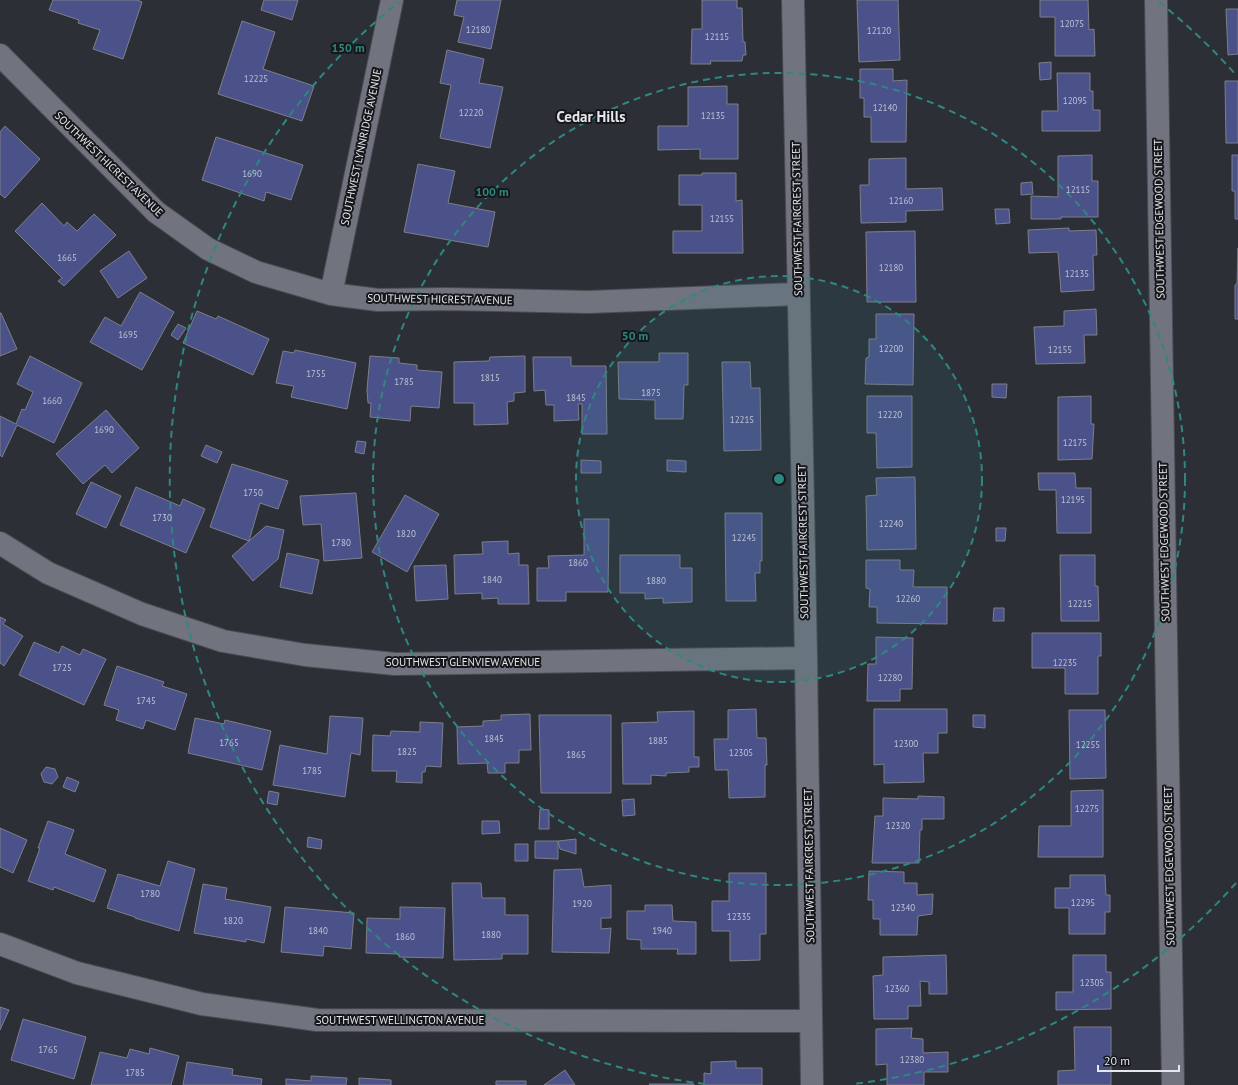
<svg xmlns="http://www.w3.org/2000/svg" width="1238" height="1085" font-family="'PT Sans',sans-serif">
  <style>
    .building { fill: #4a5289; stroke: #7d7f89 }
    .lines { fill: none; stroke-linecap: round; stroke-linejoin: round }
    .minor-casing { stroke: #4b4d54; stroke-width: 24 }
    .minor { stroke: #71747e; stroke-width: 22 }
    .ring { fill: none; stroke: #2f8781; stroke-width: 2; stroke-dasharray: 7 5 }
    .labels { text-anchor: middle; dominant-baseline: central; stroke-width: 4; stroke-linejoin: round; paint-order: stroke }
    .number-label { font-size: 9px; fill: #bec2d3 }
    .street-label { font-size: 11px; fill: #e5e7ec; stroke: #16171b }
    .district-label { font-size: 15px; font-weight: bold; fill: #e5e7ec; stroke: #16171b }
    .centre { fill: #2f8781; stroke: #16171b; stroke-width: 2 }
    .ring-label { font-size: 12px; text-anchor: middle; font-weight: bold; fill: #2f8781; stroke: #16171b; stroke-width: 4; stroke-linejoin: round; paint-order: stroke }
  </style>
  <rect width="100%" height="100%" fill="#2d2f37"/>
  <path class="building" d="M53 0H137L142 2 123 59 93 49 100 30 78 23 79 20 49 10Z
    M264 0H298L292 20 261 10Z
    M457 0H501L491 49 458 42 464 17 454 15Z
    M702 0H737V8H742L743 42H745L746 55H743L742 61H710L711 64H691L692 29H702Z
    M857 0H898L900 60 859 62Z
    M1040 0H1088L1089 30 1094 29 1095 56H1055V17H1040Z
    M1226 9H1238V54L1228 55Z
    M242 21 275 32 263 69 314 86 302 121 218 94Z
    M447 50 484 59 479 83 503 87 490 148 440 138 451 85 440 83Z
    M1051 62V79L1040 80 1039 63Z
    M860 69H893V81L907 80 906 142H871V117H864V98H860Z
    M1057 73H1090V91H1093V110H1100V131H1042V111H1058Z
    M1225 81H1238V143H1226Z
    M727 86V104H738V159H700V149L658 150V126H688V87Z
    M5 126 40 159 5 198 0 194V132Z
    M216 137 303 165 291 200 266 192 264 201 202 180Z
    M1092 155V181H1098V217H1061V219H1031V196L1058 197V156Z
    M1232 155H1238V219H1235V191H1232Z
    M906 158V189L942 188 943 210 906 211V222L861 223 860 185H869V159Z
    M418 164 455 171 448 203 495 212 488 247 404 232Z
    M702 173H736V201L742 200 743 253H673V231H702V205H679V175H702Z
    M1032 182 1033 194 1021 195V183Z
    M42 203 64 226 67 222 77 231 94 214 116 235 64 286 58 281 62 278 15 231Z
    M995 209H1009L1010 223 996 224Z
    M1069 228V231L1096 230 1097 255H1093L1094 290 1061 292 1058 252 1029 253 1028 230Z
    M915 231 916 302H867L866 232Z
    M1238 248V319H1235V285L1237 284Z
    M129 251 147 278 118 298 100 271Z
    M140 292 174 312 142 370 90 342 105 317 121 326Z
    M1096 309 1097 335H1084L1085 363 1036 364 1034 327 1064 326V311Z
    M197 311 216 319 218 316 269 339 253 375 183 343Z
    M0 313H1L17 349 0 356Z
    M876 314H914L913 385 865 384 866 358 869 357V339H876Z
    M178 324 186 328 178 340 171 335Z
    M295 350 356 363 347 409 291 397 294 386 276 383 283 351 294 353Z
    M659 353H688V385H684L683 419H655V400L619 399 618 362H659Z
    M30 356 82 383 54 443 17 425 2 457 0 455V416L16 424 22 409 25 410 33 392 17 384Z
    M370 356 399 358V363L417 365V370L442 372 439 408 411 406 410 421 370 417 371 403H368L367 390Z
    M525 356V392L514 393V401L507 402 508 424 474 425V403H454V362L489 361 490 357Z
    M533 357H571V366H606L607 434H582V404H578L579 420 554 421V405H546L545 390 534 391Z
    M722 362H750L751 388H760L761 450 724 451Z
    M992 384H1007L1006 398 992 397Z
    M867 396H912V467L877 468 876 433H867Z
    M1091 396V424H1094L1092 459 1058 460V397Z
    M106 410 139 448 112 473 105 465 83 484 56 454Z
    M357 441 366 442 364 454 355 452Z
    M206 445 222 452 217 463 201 456Z
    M581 460 601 461V473H581Z
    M667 460 686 461V472L667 471Z
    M232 464 288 481 278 509 260 503 249 541 210 527Z
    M1038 473H1075L1076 488H1091V533H1057L1056 490H1039Z
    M915 477 916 549 867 550 866 496 877 495 876 478Z
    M91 482 121 496 106 528 76 514Z
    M136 487 180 506 183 499 205 509 186 553 120 525Z
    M356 493 362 558 324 561 321 524 303 525 300 496Z
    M405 495 439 514 407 572 372 552Z
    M725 513H762V561H760V573H755L756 601H726Z
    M584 519H609L608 592H566V601H537V568H549L548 556 584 555Z
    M266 526 284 530 278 559 253 581 232 556Z
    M996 528H1006L1005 541H996Z
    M508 541V554L519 553V565H528L529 604H498V598L482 599V593L455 594 454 555 483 554 482 542Z
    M287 553 319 560 312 594 280 587Z
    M620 555H680V568H692V602L663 603V598L645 599V593H620Z
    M1060 555H1095V586H1098L1099 621H1061Z
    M866 560H900V570H914L913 587H947V624L877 623V607H869L870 589 866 588Z
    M446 565 448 599 416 601 414 566Z
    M994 608H1004V621H993Z
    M0 617 6 620 3 624 23 636 4 666 0 663Z
    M1032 633H1101V656H1098V694H1065V668H1032Z
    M876 637 913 638 912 689H900V701H867L868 664H876Z
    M34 642 59 653 62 646 80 655 83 649 106 659 84 705 19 675Z
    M117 666 164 682 162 686 187 694 175 730 146 720 143 729 116 720 119 710 104 705Z
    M756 709 757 738H766L767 765H765V797L729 798 728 770H715L714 739H728V710Z
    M874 709H947V733H938V753H923L924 782 884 783V764L874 765Z
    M1069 710H1105L1106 778 1070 779Z
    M694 711V757H699V767H689V772L666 773V776L651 775V784H623L622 723 658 722 657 712Z
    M530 714 531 750H519V763H505V773H488L487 763 458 764 457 727 483 726V721L501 720V715Z
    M539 715H611V793H541Z
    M973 715H985V728L973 727Z
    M330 716 363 718 360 755 351 753 345 797 273 785 280 745 327 754Z
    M195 718 224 724 225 720 271 731 262 770 188 753Z
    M420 722 443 723 441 767 426 766 425 772H422V783L396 782 397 771H372L373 735 390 736 391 731 420 732Z
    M46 767 55 769 58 777 52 784 44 782 41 774Z
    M67 777 79 782 75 792 63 787Z
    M1103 790V857H1038L1039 826H1071V791Z
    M269 791 279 793 277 805 267 803Z
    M918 796 944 797V819H922V830H920L919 863H872L875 816H883V798L918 799Z
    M634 799 635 815 623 816 622 800Z
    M540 809 549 810V829H539Z
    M48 821 74 830 65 854 106 870 94 902 54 887 53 890 28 881 40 848H38Z
    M482 821H499L500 833 482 834Z
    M0 828 27 840 13 873 0 867Z
    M308 837 322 840 321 849 307 847Z
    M576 839V854L560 849 558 841Z
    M535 841H558V859L535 858Z
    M515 844H528V861H515Z
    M168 861 195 869 179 931 135 918V917L107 908 118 874 160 886Z
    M581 869 584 887 611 885V918H601V929L611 928 609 953 552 952 554 870Z
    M869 871 904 872V883H917V895L933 894 932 914 918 916 917 935H880V919H873V900H868Z
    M729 873H766V934H760V960L730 961V931H712V901H729Z
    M1070 875H1105L1106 895H1110V912H1105V934H1069V908H1055V888H1070Z
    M452 883H481L482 898H505V915H528V954H502V959L454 960Z
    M203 884 227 888 225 899 271 907 264 943 246 939V942L194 933Z
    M645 905H672L673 921 696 922V954H677L678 949H641V940L627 939V911H645Z
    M285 907 354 913 351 949 324 946 323 956 281 952Z
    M400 907 445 908 443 958 399 957V954L366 953 367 918 400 919Z
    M946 955 947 994H929V982L920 981 921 1006H908V1019H874L873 976 883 975V957Z
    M1073 955H1106V972H1111V1009L1056 1010V992H1073Z
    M0 1007 9 1010 0 1030Z
    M23 1019 86 1037 74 1079 11 1060Z
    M1074 1027H1111V1085H1058V1071L1075 1070Z
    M912 1028 911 1038 923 1039V1053L948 1052V1072H924V1085H887V1064L876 1065V1029Z
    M150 1048 179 1056 171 1085H91L100 1052 127 1058 130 1049 149 1054Z
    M736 1061V1068H762V1085H704V1073L711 1074V1062Z
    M187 1062 233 1069 232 1075 262 1079 261 1085H183Z
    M565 1070 575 1085H544Z
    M311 1076 347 1078 346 1085H286V1079L311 1081Z
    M359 1078 391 1080V1085H359Z
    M496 1081H526V1085H496Z
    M649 1084H694V1085H650Z"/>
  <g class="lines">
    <g class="minor-casing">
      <path id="minor" d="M793 0 806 658 812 1085
        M1156 0 1173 1085
        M0 55 156 212 208 249 256 272 331 294 378 300 446 299 588 302 798 294
        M331 294 392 0
        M0 543 48 573 142 614 223 641 305 655 395 664 806 658
        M0 944 77 973 202 1004 317 1020 811 1021"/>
    </g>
    <use href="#minor" class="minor"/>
  </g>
  <circle cx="779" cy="479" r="203" fill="#2f8781" fill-opacity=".12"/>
  <g class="ring">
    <circle cx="779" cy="479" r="203"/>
    <circle cx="779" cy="479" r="406"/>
    <path d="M1236 883A610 610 0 0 1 853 1084M705 1084A610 610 0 0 1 399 2M1159 2A610 610 0 0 1 1236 75"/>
  </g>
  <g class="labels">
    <g class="number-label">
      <text x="1072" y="23">12075</text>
      <text x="478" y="29">12180</text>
      <text x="879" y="30">12120</text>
      <text x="717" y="36">12115</text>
      <text x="256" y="78">12225</text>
      <text x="1075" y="100">12095</text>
      <text x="885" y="107">12140</text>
      <text x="471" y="112">12220</text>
      <text x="713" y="115">12135</text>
      <text x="252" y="173">1690</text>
      <text x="1078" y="189">12115</text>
      <text x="901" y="200">12160</text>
      <text x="722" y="218">12155</text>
      <text x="67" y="257">1665</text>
      <text x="891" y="267">12180</text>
      <text x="1077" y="273">12135</text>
      <text x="128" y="334">1695</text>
      <text x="891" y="348">12200</text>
      <text x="1060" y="349">12155</text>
      <text x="316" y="373">1755</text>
      <text x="490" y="377">1815</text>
      <text x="404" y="381">1785</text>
      <text x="651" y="392">1875</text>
      <text x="576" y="397">1845</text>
      <text x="52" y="400">1660</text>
      <text x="890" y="414">12220</text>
      <text x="742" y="419">12215</text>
      <text x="104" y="429">1690</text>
      <text x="1075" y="442">12175</text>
      <text x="253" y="492">1750</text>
      <text x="1073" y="499">12195</text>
      <text x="162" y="517">1730</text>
      <text x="891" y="523">12240</text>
      <text x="406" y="533">1820</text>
      <text x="744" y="537">12245</text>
      <text x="341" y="542">1780</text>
      <text x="578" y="562">1860</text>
      <text x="492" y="579">1840</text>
      <text x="656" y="580">1880</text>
      <text x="908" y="598">12260</text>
      <text x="1080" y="603">12215</text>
      <text x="1065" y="662">12235</text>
      <text x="62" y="667">1725</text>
      <text x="890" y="677">12280</text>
      <text x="146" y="700">1745</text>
      <text x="494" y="738">1845</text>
      <text x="658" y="740">1885</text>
      <text x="229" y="742">1765</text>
      <text x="906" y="743">12300</text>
      <text x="1088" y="744">12255</text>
      <text x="407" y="751">1825</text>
      <text x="741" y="752">12305</text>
      <text x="576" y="754">1865</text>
      <text x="312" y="770">1785</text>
      <text x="1087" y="808">12275</text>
      <text x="898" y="825">12320</text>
      <text x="150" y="893">1780</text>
      <text x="1083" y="902">12295</text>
      <text x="582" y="903">1920</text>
      <text x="903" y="907">12340</text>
      <text x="739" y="916">12335</text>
      <text x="233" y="920">1820</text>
      <text x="318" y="930">1840</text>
      <text x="662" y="930">1940</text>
      <text x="491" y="934">1880</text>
      <text x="405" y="936">1860</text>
      <text x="1092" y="982">12305</text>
      <text x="897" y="988">12360</text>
      <text x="48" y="1049">1765</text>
      <text x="912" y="1059">12380</text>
      <text x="135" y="1072">1785</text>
    </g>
    <g class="street-label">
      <text transform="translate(361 147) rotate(-78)">SOUTHWEST LYNNRIDGE AVENUE</text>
      <text transform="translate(109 164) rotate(44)">SOUTHWEST HICREST AVENUE</text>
      <text transform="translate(797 219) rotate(-91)">SOUTHWEST FAIRCREST STREET</text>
      <text transform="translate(1159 219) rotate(-91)">SOUTHWEST EDGEWOOD STREET</text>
      <text transform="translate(440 299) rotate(1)">SOUTHWEST HICREST AVENUE</text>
      <text transform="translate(803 542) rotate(-91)">SOUTHWEST FAIRCREST STREET</text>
      <text transform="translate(1164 542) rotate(-91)">SOUTHWEST EDGEWOOD STREET</text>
      <text x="463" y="662">SOUTHWEST GLENVIEW AVENUE</text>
      <text transform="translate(809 866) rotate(-91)">SOUTHWEST FAIRCREST STREET</text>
      <text transform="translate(1169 866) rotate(-91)">SOUTHWEST EDGEWOOD STREET</text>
      <text x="400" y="1020">SOUTHWEST WELLINGTON AVENUE</text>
    </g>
    <g class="district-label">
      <text x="591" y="116">Cedar Hills</text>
    </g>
  </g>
  <circle cx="779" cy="479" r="6" class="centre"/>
  <g class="ring-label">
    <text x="348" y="52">150 m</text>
    <text x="492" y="196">100 m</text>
    <text x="635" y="340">50 m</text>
  </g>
  <path d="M1098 1065v6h81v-6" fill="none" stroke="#e5e7ec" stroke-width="2"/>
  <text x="1104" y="1065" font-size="12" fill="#e5e7ec" stroke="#16171b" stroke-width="3" paint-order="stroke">20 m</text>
</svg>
